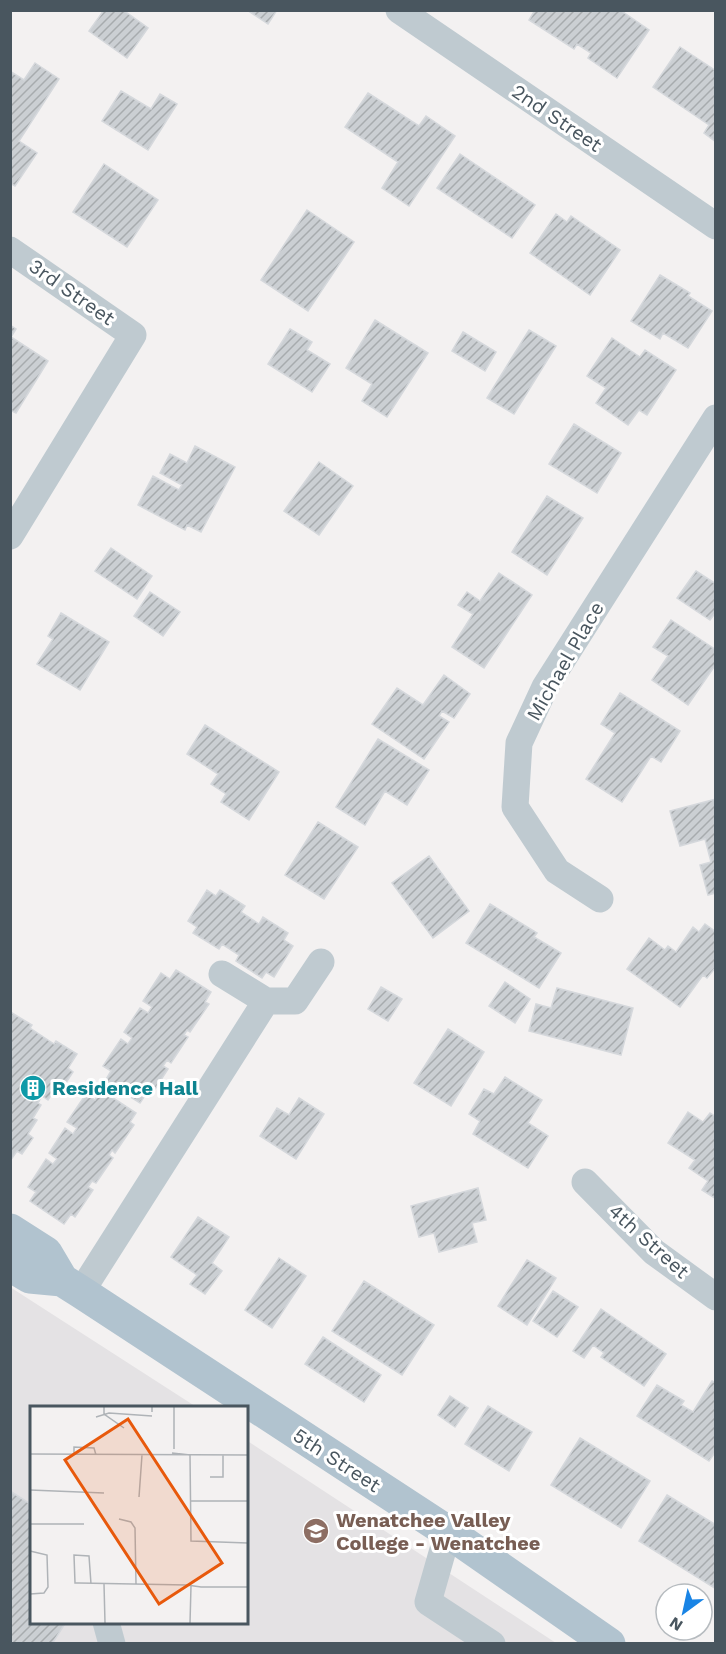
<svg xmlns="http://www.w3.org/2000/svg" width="726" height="1654" font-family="'Work Sans',sans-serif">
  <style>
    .education { fill: #e4e2e4 }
    .building { fill: url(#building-hatch); stroke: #d5d8dc; stroke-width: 1.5 }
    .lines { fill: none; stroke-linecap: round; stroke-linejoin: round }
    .minor { stroke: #bfcad0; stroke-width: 27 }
    .major { stroke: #b1c3cf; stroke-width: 33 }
    .labels { text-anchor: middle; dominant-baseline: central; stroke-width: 6; stroke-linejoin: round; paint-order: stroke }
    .street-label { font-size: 20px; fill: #49565f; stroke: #fff }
    .culture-label { font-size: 20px; font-weight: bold; fill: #0d838f; stroke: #fff; text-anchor: start }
    .education-label { font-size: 20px; font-weight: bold; fill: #785e54; stroke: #fff; text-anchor: start }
    .inset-road { fill: none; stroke: #afb3b7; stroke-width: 1.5 }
    .view { fill: #e8590c; fill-opacity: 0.15; stroke: #e8590c; stroke-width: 3 }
    .inset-edge { fill: none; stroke: #49565f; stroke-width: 3 }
  </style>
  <defs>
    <pattern id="building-hatch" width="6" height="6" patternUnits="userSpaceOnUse" patternTransform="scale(1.5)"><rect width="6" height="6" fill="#cbcfd3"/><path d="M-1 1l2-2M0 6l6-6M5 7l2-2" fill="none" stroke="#a7abae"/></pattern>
  </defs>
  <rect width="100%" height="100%" fill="#f3f1f1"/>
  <path class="education" d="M10 1287 198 1408H32V1622H246V1440L556 1643H11Z"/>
  <path class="building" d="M104 10H123L148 28 127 58 89 31Z
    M247 10H277L268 24Z
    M535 10H620L649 30 617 78 588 58 591 53 577 44 574 49 529 20Z
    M680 47 716 71V142L704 133 709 125 653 87Z
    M35 63 59 79 19 141 37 153 15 186 10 183V71L24 80Z
    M121 91 151 109 160 94 177 104 148 150 102 121Z
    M368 93 419 126 426 116 455 136 409 206 382 188 398 162 345 127Z
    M460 154 535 205 512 238 437 188Z
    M104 164 158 200 127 247 73 212Z
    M307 210 354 242 308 311 261 280Z
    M556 214 567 222 571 216 620 250 590 295 530 253Z
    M660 275 690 293 688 296 712 311 688 348 663 333 660 339 631 321Z
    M375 320 428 353 387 417 362 401 372 384 346 368Z
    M10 325 16 329 11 337 48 361 16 413 10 410Z
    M290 329 312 342 307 350 330 364 312 392 268 364Z
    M529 330 556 346 514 414 487 398Z
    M463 332 496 352 485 371 452 351Z
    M612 338 640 357 645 350 676 370 647 415 639 410 628 425 596 403 606 388 587 376Z
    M574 424 621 453 597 493 549 464Z
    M195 446 235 467 201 532 187 525 185 530 138 505 153 476 179 490 182 485 160 473 170 454 187 463Z
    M319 462 353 486 319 535 284 511Z
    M547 496 583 518 547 575 512 552Z
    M111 548 152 576 137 599 95 571Z
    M696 571 716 584V612L710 620 677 598Z
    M499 573 532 595 484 668 452 647 473 614 458 605 467 592 480 601Z
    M150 592 180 612 163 636 134 616Z
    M61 613 109 642 80 690 37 664 53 639 48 636Z
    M671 620 716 650V664L688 705 652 680 668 656 653 647Z
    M444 675 470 694 454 718 442 711 439 716 449 722 424 759 372 724 397 688 423 705Z
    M620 693 680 731 661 762 651 756 622 802 586 779 615 733 601 724Z
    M205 725 279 772 249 820 221 802 226 794 211 784 218 774 187 754Z
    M378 739 429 770 407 805 385 791 365 825 336 807Z
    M716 799V893L708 895 700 865 711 862 705 839 680 846 670 811Z
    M318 822 358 847 324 899 285 875Z
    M429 856 469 911 433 938 392 883Z
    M207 890 216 896 220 890 245 906 241 912 259 924 263 917 288 933 284 940 293 946 274 977 266 972 262 978 236 961 239 955 222 944 219 949 193 933 197 927 188 921Z
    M490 904 537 933 534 937 561 953 539 988 466 943Z
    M705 924 716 932V967L707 978 703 975 680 1007 627 969 649 938 665 950 668 946 676 952 693 927 699 932Z
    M176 970 211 992 205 1002 209 1004 190 1032 187 1030 184 1035 188 1037 171 1063 167 1060 163 1066 168 1069 150 1097 146 1094 140 1103 105 1081 111 1071 103 1066 121 1039 128 1044 132 1038 124 1032 140 1008 148 1013 152 1007 143 1001 161 973 170 979Z
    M505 982 530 999 515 1023 489 1006Z
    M381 987 402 999 388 1021 368 1009Z
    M557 988 633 1008 621 1055 529 1031 536 1004 551 1008Z
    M12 1013 32 1025 30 1028 54 1044 56 1041 77 1054 68 1068 73 1072 62 1089 57 1086 48 1100 42 1096 38 1103 41 1105 33 1118 37 1120 28 1134 33 1138 22 1154 17 1151 10 1161V1015Z
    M448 1029 484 1052 451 1106 414 1083Z
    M505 1077 542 1100 528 1123 548 1136 528 1168 473 1134 480 1121 469 1114 484 1089 494 1094Z
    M101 1090 136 1113 130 1122 134 1125 115 1153 112 1150 109 1155 113 1158 96 1183 92 1181 88 1187 93 1190 75 1217 71 1214 64 1224 30 1201 36 1192 28 1187 46 1159 53 1164 57 1159 49 1153 65 1128 73 1134 77 1128 67 1122 86 1094 95 1100Z
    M299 1098 324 1114 296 1159 260 1136 277 1108 289 1115Z
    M688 1112 703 1122 710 1113 716 1117V1199L702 1190 708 1181 689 1168 695 1160 668 1143Z
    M478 1188 486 1220 472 1223 477 1242 439 1252 434 1233 419 1237 411 1206Z
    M198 1217 229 1237 212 1263 222 1271 205 1294 190 1284 197 1275 171 1257Z
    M279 1258 306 1276 272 1328 245 1310Z
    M527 1260 556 1278 527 1325 498 1306Z
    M364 1281 434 1325 402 1375 332 1331Z
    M553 1291 578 1307 557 1337 533 1321Z
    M601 1309 666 1354 644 1386 601 1357 604 1353 593 1345 584 1358 573 1351Z
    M323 1337 381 1375 364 1402 305 1364Z
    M712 1381 716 1383V1451L709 1461 637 1416 657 1385 684 1401 681 1405 693 1412Z
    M450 1396 468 1408 455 1427 438 1415Z
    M488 1406 532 1432 509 1471 465 1444Z
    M580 1438 650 1481 621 1528 551 1485Z
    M10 1491 32 1505V1622H66L52 1644H10Z
    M667 1495 716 1525V1589L639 1541Z"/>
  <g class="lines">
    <path class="minor" d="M399 10 716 226
      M10 250 133 335 10 536
      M600 899 557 871 515 807 519 743 545 687 716 418
      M222 974 266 1001
      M585 1182 654 1252 716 1297
      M81 1292 266 1001H295L321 962
      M448 1532 428 1602 492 1644
      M106 1622 112 1644"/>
    <path class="major" d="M10 1230 46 1253 62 1280
      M10 1265 30 1277 62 1280 81 1292 448 1532 609 1644"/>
  </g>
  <defs>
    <g id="building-disc" transform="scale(1.35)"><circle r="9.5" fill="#0f9aa8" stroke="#fff"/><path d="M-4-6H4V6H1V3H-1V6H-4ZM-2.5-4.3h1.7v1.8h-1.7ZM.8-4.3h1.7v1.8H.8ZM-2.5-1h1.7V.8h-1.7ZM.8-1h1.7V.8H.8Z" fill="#fff"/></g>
    <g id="university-disc" transform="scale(1.35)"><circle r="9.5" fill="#8d6e63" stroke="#fff"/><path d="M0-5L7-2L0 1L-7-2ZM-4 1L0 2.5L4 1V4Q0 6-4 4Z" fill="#fff"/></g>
  </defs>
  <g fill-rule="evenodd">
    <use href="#building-disc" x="33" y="1088"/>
    <use href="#university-disc" x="316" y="1531"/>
  </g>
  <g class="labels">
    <g class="street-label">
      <text transform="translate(557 118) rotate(34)">2nd Street</text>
      <text transform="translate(72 292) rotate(35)">3rd Street</text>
      <text transform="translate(565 661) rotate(-60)">Michael Place</text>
      <text transform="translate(649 1241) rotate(42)">4th Street</text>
      <text transform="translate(337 1460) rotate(33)">5th Street</text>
    </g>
    <g class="culture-label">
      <text x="52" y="1088">Residence Hall</text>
    </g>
    <g class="education-label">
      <text x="336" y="1520">Wenatchee Valley<tspan x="336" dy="23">College - Wenatchee</tspan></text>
    </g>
  </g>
  <g transform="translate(30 1406)">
    <rect width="218" height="218" fill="#f3f1f1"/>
    <path class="inset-road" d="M74 0V8L94 22M144 0V43M122 6V0H144M66 11 79 7 122 10M142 47 160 49M0 48 218 49M44 48V41L64 42 66 49M160 49 161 135 218 137M180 71H193V49M0 84 74 87M109 91 112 49M160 95H218M89 113 101 116 105 122 106 178M0 118H54M0 145 17 149 18 181 14 187 0 188M61 178 59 150 44 149 45 177H49L157 179 171 181H218M74 178 75 217M160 217 161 180"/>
    <path class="view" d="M98 13 192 157 129 198 35 54Z"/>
    <rect width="218" height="218" class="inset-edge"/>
  </g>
  <rect width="726" height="1654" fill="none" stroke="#49565f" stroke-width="24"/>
  <g transform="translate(684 1612) rotate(213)"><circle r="28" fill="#ffffff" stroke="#b6bbbf" stroke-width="1.5"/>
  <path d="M0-4.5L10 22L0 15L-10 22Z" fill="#1984e5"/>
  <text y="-9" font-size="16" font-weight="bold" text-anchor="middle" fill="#49565f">N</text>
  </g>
</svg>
